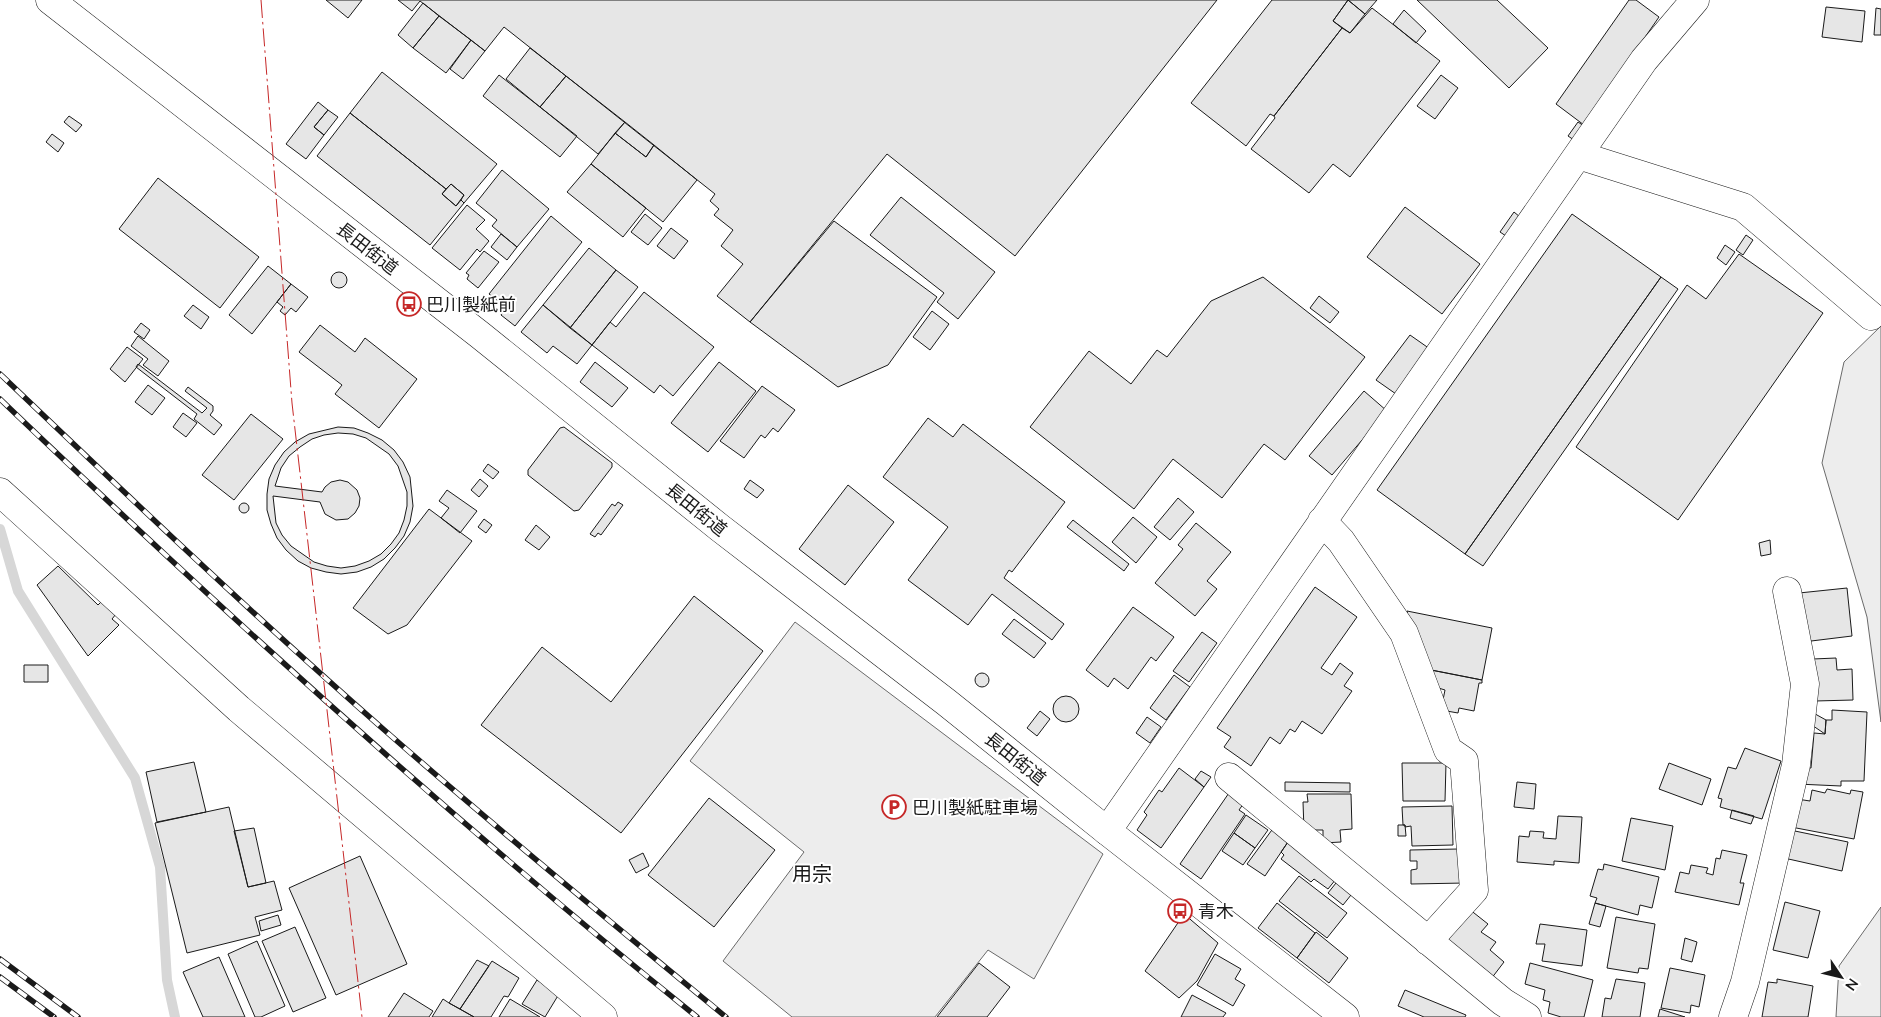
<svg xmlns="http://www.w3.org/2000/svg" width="1881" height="1017" font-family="Lato,'Noto Sans JP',sans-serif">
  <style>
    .built { fill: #ededed; stroke: #6a6a6a }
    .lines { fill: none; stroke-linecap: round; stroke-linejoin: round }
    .stream { stroke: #d7d7d7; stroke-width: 10 }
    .building { fill: #e6e6e6; stroke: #1a1a1a; fill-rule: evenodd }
    .minor-casing { stroke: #1a1a1a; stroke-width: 29 }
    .major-casing { stroke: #1a1a1a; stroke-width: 29 }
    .minor { stroke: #fff; stroke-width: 28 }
    .major { stroke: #fff; stroke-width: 28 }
    .rail-casing { stroke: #1a1a1a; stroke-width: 5.5 }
    .rail { stroke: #fff; stroke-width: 4; stroke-dasharray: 11; stroke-linecap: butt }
    .power { stroke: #c62828; stroke-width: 1; stroke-dasharray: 18 4 2.5 4; stroke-linecap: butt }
    .labels { text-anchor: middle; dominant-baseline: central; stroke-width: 4; stroke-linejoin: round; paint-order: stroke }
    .street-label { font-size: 18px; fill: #1a1a1a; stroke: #fff }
    .poi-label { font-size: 18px; fill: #1a1a1a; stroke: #fff; text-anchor: start }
    .quarter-label { font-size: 20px; fill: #1a1a1a; stroke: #fff }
  </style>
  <rect width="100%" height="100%" fill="#fff"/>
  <path class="built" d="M1881 326V722L1867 617 1822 463 1844 362Z
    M795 622 1103 854 1034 979 988 950 935 1017H792L723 961 804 852 690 761Z
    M1881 907V1017H1836L1839 966Z"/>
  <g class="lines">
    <path class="stream" d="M0 529 18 591 135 778 160 867 167 980 175 1017"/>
  </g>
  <path class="building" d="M326 0H362L348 18Z
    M398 0H1217L1015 256 887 154 750 322 717 296 743 264 721 246 733 230 714 215 719 209 710 201 715 194 504 27 485 51 420 1 412 11Z
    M1272 0H1348L1333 21 1342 28 1274 116 1270 114 1246 146 1191 103Z
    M1348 0 1365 14 1350 33 1333 21Z
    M1348 0H1377L1365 14Z
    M1417 0H1497L1548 48 1509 88Z
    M1629 0H1636L1659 17 1584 125 1556 104Z
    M423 3 439 16 413 48 398 35Z
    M1826 7 1865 11 1862 42 1822 37Z
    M1372 8 1440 61 1350 177 1333 164 1309 193 1251 149 1275 118 1274 116 1342 28 1350 33Z
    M1876 8 1881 9V35H1874Z
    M1404 10 1426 31 1416 43 1393 24Z
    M439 16 471 40 446 73 413 48Z
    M471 40 485 51 463 79 450 69Z
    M530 48 566 76 540 107 506 79Z
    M382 72 497 164 464 203 461 200 464 195 451 184 446 189 350 113Z
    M499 75 577 136 560 157 483 96Z
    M1441 75 1458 88 1435 119 1417 106Z
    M566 76 625 122 598 154 540 107Z
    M318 102 328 110 314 127 324 135 306 159 286 144Z
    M328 110 338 117 324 135 314 127Z
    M350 113 446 189 442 194 456 206 461 200 464 203 430 245 317 156Z
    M69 116 82 125 76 132 64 122Z
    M625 122 654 145 646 157 615 133Z
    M1578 122 1587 128 1577 142 1568 136Z
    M615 133 646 157 654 145 697 180 663 222 591 164Z
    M52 134 64 143 58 152 46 142Z
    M591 164 646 208 623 237 567 192Z
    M502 170 549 209 517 247 492 226 497 220 476 203Z
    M158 178 259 257 220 308 119 229Z
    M451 184 464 195 456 206 442 194Z
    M901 197 995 272 958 319 937 302 944 293 870 235Z
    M467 205 485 220 476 229 489 241 480 252 477 249 460 270 432 248Z
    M1405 207 1480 264 1442 314 1367 257Z
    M1514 212 1520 217 1506 236 1500 232Z
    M645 214 662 228 648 245 631 232Z
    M1572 214 1661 277 1465 554 1377 490Z
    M551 216 582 242 515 326 501 315 506 307 489 294Z
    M834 221 937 297 888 365 838 387 750 322Z
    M671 228 688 241 674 259 657 246Z
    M501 234 517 247 507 260 491 247Z
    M1746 235 1753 240 1743 255 1736 250Z
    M1725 245 1735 252 1726 265 1717 258Z
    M589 248 616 270 570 328 543 305Z
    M484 251 499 262 478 288 467 279 469 275 466 273Z
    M1739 254 1823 313 1678 520 1576 447 1687 285 1706 299Z
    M268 266 291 284 252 334 229 315Z
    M616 270 638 287 592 345 570 328Z
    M331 280a8 8 0 1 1 16 0a8 8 0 1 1-16 0Z
    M1263 277 1365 357 1285 460 1264 444 1222 498 1173 459 1134 509 1030 427 1089 351 1131 384 1157 350 1167 357 1211 301Z
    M1661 277 1678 289 1483 566 1465 554Z
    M291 284 308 297 296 312 291 308 285 315 280 311 283 307 277 302Z
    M644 292 714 347 673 396 660 385 654 393 592 345 610 322 616 327Z
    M1319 296 1339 312 1330 323 1310 308Z
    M193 305 209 317 201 329 184 316Z
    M543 305 592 345 577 364 553 346 547 353 521 332Z
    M932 311 949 324 930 350 913 337Z
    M141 323 150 330 144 339 134 332Z
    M320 325 355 352 365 338 417 379 379 428 335 394 342 385 299 352Z
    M1410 335 1430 349 1396 394 1376 380Z
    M138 336 169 361 158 376 143 365 148 359 131 346Z
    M127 347 143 359 125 382 110 369Z
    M595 362 628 388 612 407 580 382Z
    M719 362 756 391 708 452 671 423Z
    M138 364 202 413 207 408 185 391 188 387 213 406V411L210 415 222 425 214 435 194 419 197 414 136 367Z
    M148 385 165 398 152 415 135 402Z
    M762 386 795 410 778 432 773 428 765 438 761 435 744 458 720 441Z
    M1364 391 1387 411 1332 475 1309 456Z
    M183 413 197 423 186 437 173 427Z
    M251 414 283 439 234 500 202 475Z
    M928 418 953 437 963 424 1065 502 1012 572 1009 570 1004 578 1064 624 1052 640 992 594 968 625 908 580 948 527 883 477Z
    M338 427 354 428 368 433 382 440 394 450 403 462 410 477 413 506 410 522 404 536 395 548 384 559 371 567 357 572 341 574 326 572 311 568 298 561 286 550 277 538 271 524 267 510V494L269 479 275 465 284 452 295 442 309 434ZM338 433 353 434 366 438 389 454 398 466 407 492V506L404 520 399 533 391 544 381 554 369 561 355 566 341 568 327 566 314 562 291 546 282 535 276 523 273 496 320 502 325 514 336 520 348 519 355 513 359 506 360 498 357 490 348 482 340 480 331 482 325 487 322 492 275 486 281 468 289 456 300 447 312 439 324 435Z
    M564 427 612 463V467L579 510 574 511 528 475V470L560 428Z
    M488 464 499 472 493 479 483 471Z
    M480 479 488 486 479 497 471 490Z
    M750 480 764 490 757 498 744 489Z
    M848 485 894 522 845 585 799 549Z
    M447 490 477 511 460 533 441 518 449 508 439 501Z
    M1178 498 1194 512 1170 540 1154 527Z
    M618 502 623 505 601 535 598 533 595 537 590 534 612 504 615 506Z
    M239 508a5 5 0 1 1 10 0a5 5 0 1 1-10 0Z
    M429 509 472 541 407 625 388 634 353 608Z
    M1133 517 1157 537 1136 563 1112 542Z
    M484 519 492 525 486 533 478 527Z
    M1073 520 1129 564 1124 571 1067 527Z
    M1196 523 1231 552 1207 581 1217 589 1195 616 1155 583 1183 549 1178 545Z
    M536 525 550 537 539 550 525 540Z
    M1770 540 1771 554 1761 556 1759 543Z
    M58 566 98 605 102 601 116 614 112 619 119 625 88 656 37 585Z
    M1315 587 1357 617 1321 668 1332 675 1340 663 1353 673 1344 686 1352 691 1322 734 1302 721 1295 732 1290 729 1280 744 1270 737 1251 766 1224 747 1231 737 1217 728Z
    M1847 588 1852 636 1803 642 1799 593Z
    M694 596 763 651 621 833 481 725 542 647 611 702Z
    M1133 607 1174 637 1156 661 1151 657 1128 689 1114 678 1108 687 1086 670Z
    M1407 611 1492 628 1482 680 1426 669 1412 640Z
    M1014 619 1046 643 1034 658 1002 634Z
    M1202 632 1217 643 1189 682 1173 671Z
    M1836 658 1837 670 1852 669 1853 700 1815 701 1813 659Z
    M24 665H48V682H24Z
    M1426 669 1482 680V683H1479L1474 711 1459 708 1458 713 1441 710 1445 690 1435 687Z
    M975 680a7 7 0 1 1 14 0a7 7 0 1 1-14 0Z
    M1174 675 1190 687 1166 720 1150 708Z
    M1053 709a13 13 0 1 1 26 0a13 13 0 1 1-26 0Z
    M1808 710 1826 720 1825 734 1803 719Z
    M1832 710 1867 712 1864 781H1841V786L1797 784 1799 768H1811L1814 733 1825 734 1826 720H1832Z
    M1040 711 1050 719 1037 736 1027 728Z
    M1147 717 1161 727 1150 743 1136 733Z
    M1745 748 1781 761 1762 819 1720 807 1722 799 1718 798 1728 767 1736 769Z
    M194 762 206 812 157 822 146 772Z
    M1402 763H1446L1445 801H1403Z
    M1669 763 1711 779 1702 805 1659 789Z
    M1179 768 1204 787 1161 848 1137 830 1147 815 1144 812 1159 790 1162 792Z
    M1201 771 1211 777 1204 787 1195 779Z
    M1285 782 1350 783V792L1285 791Z
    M1517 782 1536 784 1534 809 1514 807Z
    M1827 789 1850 794 1851 790 1863 792 1854 839 1791 827 1797 799 1810 801 1812 790 1825 793Z
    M1231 790 1246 800 1239 810 1245 814 1201 879 1180 864Z
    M1307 794H1351L1352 829 1340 830 1341 842 1323 843V830H1304L1303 802H1308Z
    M709 798 775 850 714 927 648 875Z
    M1452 806 1453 845 1412 846 1411 826 1405 827V825H1403L1402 807Z
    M229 807 248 887 274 881 282 910 255 917 260 935 187 953 155 823Z
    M1732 810 1754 816 1751 824 1730 818Z
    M1246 815 1268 830 1255 848 1234 833Z
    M1558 816 1582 817 1579 863 1554 861V865L1517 862 1519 836 1529 837 1530 831 1544 832 1543 838 1556 839Z
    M1631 818 1673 826 1665 870 1622 861Z
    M1277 823 1290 839 1265 876 1247 864Z
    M1398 825H1405L1406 836H1398Z
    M254 828 266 883 248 887 234 831Z
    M1790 830 1848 842 1842 871 1784 858Z
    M1234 833 1255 848 1243 865 1222 851Z
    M1290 839 1340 874 1328 889 1314 879 1311 882 1281 859 1284 855 1281 852Z
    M1458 849 1465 883 1411 884V870L1417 869V861H1410V850Z
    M1722 850 1747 855 1740 883H1744L1739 905 1675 892 1680 872 1689 874 1691 865 1708 868 1706 873 1713 875 1716 858 1720 859Z
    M643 853 649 866 636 873 629 860Z
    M360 856 407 964 336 995 289 888Z
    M1604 864 1659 877 1652 908 1640 905 1638 915 1595 903 1597 898 1590 896 1598 869 1603 870Z
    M1299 876 1347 913 1327 938 1279 901Z
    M1340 878 1355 890 1343 905 1328 893Z
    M1785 902 1820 911 1808 958 1773 950Z
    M1277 903 1315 933 1297 958 1258 928Z
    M1595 903 1606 906 1600 927 1589 924Z
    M1469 909 1488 924 1481 932 1496 942 1490 950 1504 962 1491 979 1444 940Z
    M1184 914 1218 943 1197 981 1179 998 1145 971Z
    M278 915 281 925 261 931 259 921Z
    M1616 917 1655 924 1648 969 1639 968 1638 973 1607 968Z
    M1540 924 1587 930 1582 966 1542 961 1545 944H1536Z
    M295 927 326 998 293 1012 262 941Z
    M1316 932 1348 958 1329 983 1297 958Z
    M1685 938 1697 942 1692 962 1681 959Z
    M257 941 285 1006 261 1017H255L228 954Z
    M1215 954 1241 969 1235 979 1245 985 1233 1006 1197 985Z
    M219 957 245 1017H203L183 972Z
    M477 960 489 966 460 1009 449 1003Z
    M492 961 519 978 508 997 504 996 491 1017H474L460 1009Z
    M979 963 1010 987 987 1017H937Z
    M1530 963 1593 980 1584 1017H1561L1548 1013 1550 1002 1543 1000 1545 990 1525 984Z
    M1670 968 1705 975 1699 1007 1691 1005 1690 1013 1661 1008Z
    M1616 979 1645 983 1640 1017H1602L1605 998 1611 999Z
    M1777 979 1813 986 1808 1017H1762L1768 982 1777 983Z
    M537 980 559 994 545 1017 522 1004Z
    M1405 990 1466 1015 1465 1017H1424L1398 1006Z
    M404 993 433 1011 429 1017H388Z
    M1192 995 1226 1013 1223 1017H1181Z
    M443 999 449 1003 474 1017H432Z
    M510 999 540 1017H499Z
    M1660 1009 1685 1017H1658Z"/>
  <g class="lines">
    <g class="minor-casing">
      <path id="minor" d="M1578 155 1743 207 1871 316
        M0 492 239 709 603 1017
        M1322 521 1341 541 1404 633 1448 750 1464 761 1474 890 1428 941
        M1229 777 1503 1002 1527 1017
        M1107 831 1644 60 1695 0
        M1733 1017 1745 982 1796 765 1805 684 1787 591"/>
    </g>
    <g class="major-casing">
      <path id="major" d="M50 0 480 335 720 528 946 702 1107 831 1345 1017"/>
    </g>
    <use href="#minor" class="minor"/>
    <use href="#major" class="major"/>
    <g class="rail-casing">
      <path id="rail" d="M0 374C128 496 257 619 390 735 500 831 613 924 726 1017
        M0 399C56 453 113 506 170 559 341 718 516 871 697 1017
        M0 959 78 1017
        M0 977 54 1017"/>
    </g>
    <use href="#rail" class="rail"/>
    <path class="power" d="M261 0 292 403 362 1017"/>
  </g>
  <defs>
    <g id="bus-ring" transform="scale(1.25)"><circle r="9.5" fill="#fff" stroke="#c62828" stroke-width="1.5"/><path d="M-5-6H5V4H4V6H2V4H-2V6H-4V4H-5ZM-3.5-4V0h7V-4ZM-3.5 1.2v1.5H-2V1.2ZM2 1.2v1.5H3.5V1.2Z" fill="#c62828"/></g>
    <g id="parking-ring" transform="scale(1.25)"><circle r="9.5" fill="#fff" stroke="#c62828" stroke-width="1.5"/><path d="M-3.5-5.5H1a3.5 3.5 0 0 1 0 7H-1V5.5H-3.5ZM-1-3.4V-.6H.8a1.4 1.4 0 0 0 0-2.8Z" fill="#c62828"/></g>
  </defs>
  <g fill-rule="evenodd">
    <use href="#bus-ring" x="409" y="304"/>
    <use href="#parking-ring" x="894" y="807"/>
    <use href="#bus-ring" x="1180" y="911"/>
  </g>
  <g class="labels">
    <g class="street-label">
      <text transform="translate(368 248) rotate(38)">長田街道</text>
      <text transform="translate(697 509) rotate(39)">長田街道</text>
      <text transform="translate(1016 758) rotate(39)">長田街道</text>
    </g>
    <g class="poi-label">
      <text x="426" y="304">巴川製紙前</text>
      <text x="912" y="807">巴川製紙駐車場</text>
      <text x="1198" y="911">青木</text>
    </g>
    <g class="quarter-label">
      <text x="812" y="873">用宗</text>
    </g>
  </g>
  <g transform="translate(1841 977) rotate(125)" stroke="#ffffff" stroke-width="4" paint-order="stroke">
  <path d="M0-4L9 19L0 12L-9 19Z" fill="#1a1a1a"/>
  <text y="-8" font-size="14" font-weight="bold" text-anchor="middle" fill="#1a1a1a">N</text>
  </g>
</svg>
